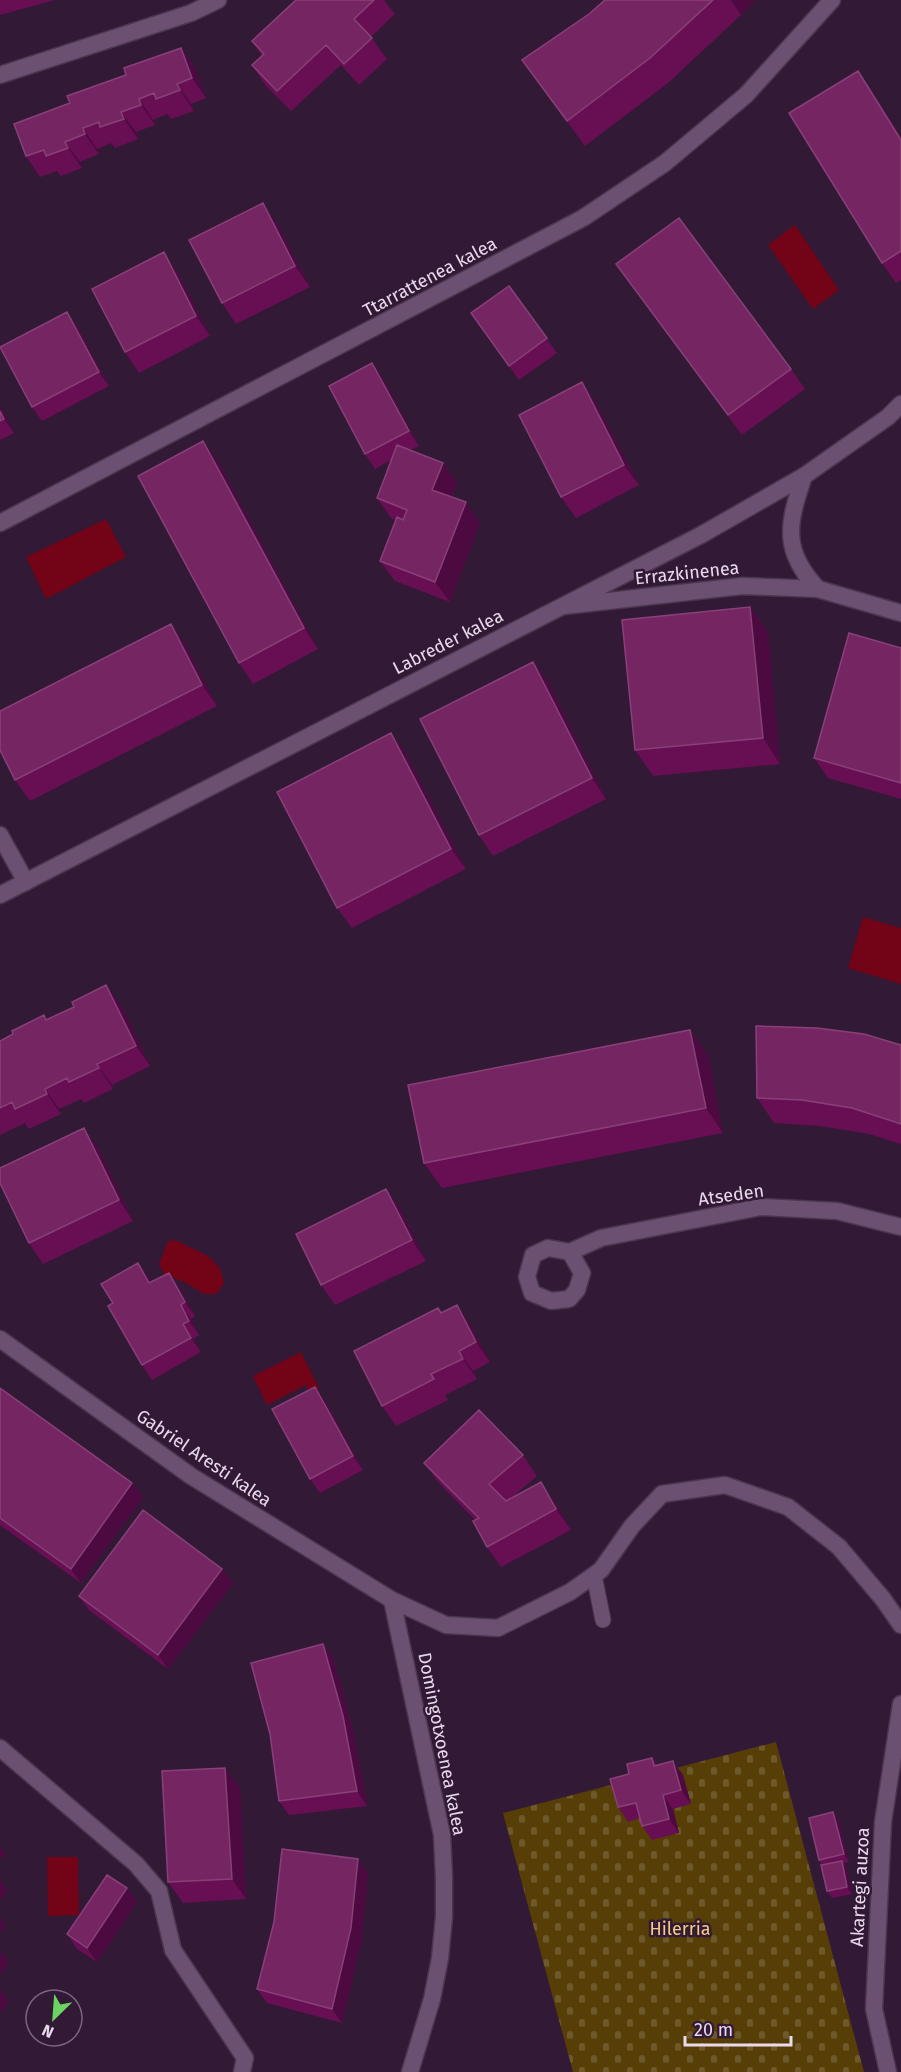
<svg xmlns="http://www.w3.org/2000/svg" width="901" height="2072" font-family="'Fira Sans',sans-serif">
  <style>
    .cemetery { fill: url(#cemetery-stones) }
    .water { fill: #730316 }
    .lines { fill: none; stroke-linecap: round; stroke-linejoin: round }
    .service-casing { stroke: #4b364f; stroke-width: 17 }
    .minor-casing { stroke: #4b364f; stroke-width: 19 }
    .tertiary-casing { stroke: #4b364f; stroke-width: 19 }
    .service { stroke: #6c5071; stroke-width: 15 }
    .minor { stroke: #6c5071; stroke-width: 16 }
    .tertiary { stroke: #6c5071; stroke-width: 16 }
    .wall { fill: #680f53 }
    .shaded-wall { fill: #4c0a40 }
    .building { fill: #762563; stroke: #884178; stroke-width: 1.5 }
    .labels { text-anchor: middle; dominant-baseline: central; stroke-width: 5; stroke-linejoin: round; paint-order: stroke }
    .street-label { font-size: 18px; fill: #e9d9ec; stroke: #321936 }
    .park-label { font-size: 18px; fill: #f4cd83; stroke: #321936 }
  </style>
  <defs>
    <pattern id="cemetery-stones" width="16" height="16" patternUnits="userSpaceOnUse" patternTransform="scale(1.5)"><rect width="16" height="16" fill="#563e06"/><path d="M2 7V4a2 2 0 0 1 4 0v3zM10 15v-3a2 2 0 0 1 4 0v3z" fill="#6e592a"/></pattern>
  </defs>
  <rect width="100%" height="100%" fill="#321936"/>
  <path class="cemetery" d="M776 1742 864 2072H573L503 1813Z"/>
  <path class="water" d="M795 225 839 290 813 309 768 245Z
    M106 519 126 557 46 599 26 557Z
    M863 917 901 928V984L848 968Z
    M175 1240 208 1256 220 1268 224 1283 216 1294H204L186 1283 164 1274 159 1264 168 1241Z
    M301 1352 319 1388 311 1393 306 1385 267 1405 253 1376Z
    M47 1857H78L79 1915 48 1916Z"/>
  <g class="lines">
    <g class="service-casing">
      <path id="service" d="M594 1575 603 1620"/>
    </g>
    <g class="minor-casing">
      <path id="minor" d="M0 75 191 13 218 0
        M804 476C788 523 781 550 818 589
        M0 523 583 218 665 163 746 95 832 0
        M564 606 742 586 818 589 901 613
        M0 835 26 882
        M570 1252 582 1273 577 1290 569 1299 551 1301 532 1293 527 1277 533 1255 548 1248 570 1252 601 1238 761 1207 837 1211 901 1227
        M0 1339 191 1476 392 1600 446 1625 498 1628 570 1592 601 1570 632 1526 662 1494 725 1485 788 1507 839 1547 883 1599 901 1625
        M392 1600 442 1835 444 1877V1917L440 1958 432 1999 410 2072
        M0 1748 136 1864 159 1891 173 1950 245 2058 242 2072
        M888 2072 874 2009 883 1822 901 1704"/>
    </g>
    <g class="tertiary-casing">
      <path id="tertiary" d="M0 895 701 535 804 476 888 417 901 404"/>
    </g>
    <use href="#service" class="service"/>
    <use href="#minor" class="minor"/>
    <use href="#tertiary" class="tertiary"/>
  </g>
  <path class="wall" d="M0 0H55L0 15Z
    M296 0H384L395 14 371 37 387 59 359 85 341 65 291 111 266 86 252 65 262 56 252 41Z
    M605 0H755L741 15 668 83 585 146 522 60 589 14Z
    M181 48 195 68 206 98 191 104 194 111 171 119 167 114 153 120 155 125 136 132 138 139 115 148 111 143 97 149 99 154 80 162 82 168 61 176 57 171 40 177 26 156 70 103Z
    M858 71 872 91 901 138V280L896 283 882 263Z
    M277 224 310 287 236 324 222 303Z
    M164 252 178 273 210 336 139 373 125 352Z
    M616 264 791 369 805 389 742 435Z
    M509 286 557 353 519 380 471 313Z
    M67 312 77 326 109 386 42 421 32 407Z
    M382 377 419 446 410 450 443 463 457 483 452 497 480 523 450 602 395 581 380 561 396 520 391 518 377 498 391 460 375 469 365 454Z
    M582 382 596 403 639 485 576 518 561 497Z
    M0 406 14 433 0 440Z
    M218 461 318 649 253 684 239 663Z
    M750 607 768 633 780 764 653 776 635 750Z
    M185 644 217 706 30 801 15 780Z
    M901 648V799L828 778 814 758Z
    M533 662 548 682 606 799 493 856 479 835Z
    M406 754 466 869 352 928 337 908Z
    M121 1005 150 1066 112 1085 113 1089 84 1103 81 1099 59 1109 61 1114 29 1129 25 1123 0 1135V1041L47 1020Z
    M690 1030 708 1056 723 1133 442 1188 424 1163Z
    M901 1045V1144L869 1134 820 1126 774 1123 757 1098Z
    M98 1148 133 1221 43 1264 29 1243Z
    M386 1189 401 1210 426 1261 335 1305 321 1285Z
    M169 1273 179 1287 195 1316 191 1319 199 1335 193 1339 201 1352 152 1380 142 1365 113 1303 148 1277 151 1283Z
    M438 1308 441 1313 471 1326 490 1362 473 1371 477 1379 445 1395 448 1400 396 1426 382 1406Z
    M0 1388 132 1483 143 1497 81 1583 0 1525Z
    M325 1401 363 1470 320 1493 310 1479Z
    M523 1455 537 1476 510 1499 555 1502 571 1530 501 1567 487 1547 475 1520 439 1483 424 1463Z
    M222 1569 233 1583 168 1669 89 1610 79 1596Z
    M323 1644 333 1658 353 1730 367 1806 289 1815 279 1801Z
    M652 1758 657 1765 683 1775 691 1804 673 1809 679 1833 652 1840 642 1826 640 1818 628 1822 618 1807 629 1774Z
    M225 1768 240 1788 246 1899 183 1903 168 1882Z
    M838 1819 849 1862 843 1863 847 1869 852 1894 832 1898 827 1891 822 1865 819 1860Z
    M358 1859 368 1874 361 1943 342 2023 267 2003 257 1989Z
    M127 1888 137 1902 97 1962 77 1949 67 1934Z"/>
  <path class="shaded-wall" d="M731 0H755L741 15Z
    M181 48 195 68 206 98 192 78Z
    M858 71 872 91 901 138V140Z
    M177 84 191 104 194 111 180 90Z
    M139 99 153 120 155 125 141 105Z
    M121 112 136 132 138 139 124 119Z
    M83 128 97 149 99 154 85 134Z
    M65 142 80 162 82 168 68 148Z
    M263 203 277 224 310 287 295 266Z
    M164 252 178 273 210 336 196 316Z
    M67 312 77 326 109 386 99 372Z
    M372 363 382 377 419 446 409 431Z
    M582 382 596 403 639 485 624 465Z
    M0 406 14 433 4 419 0 411Z
    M203 441 218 461 318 649 304 628Z
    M443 463 457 483 447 510 432 490Z
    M466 502 480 523 450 602 435 582Z
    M750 607 768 633 780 764 763 738Z
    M171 624 185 644 217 706 202 685Z
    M533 662 548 682 606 799 592 778Z
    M391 733 406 754 466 869 451 849Z
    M106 985 121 1005 150 1066 136 1046Z
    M690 1030 708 1056 723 1133 706 1108Z
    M97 1064 112 1085 113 1089 99 1068Z
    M45 1089 59 1109 61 1114 47 1094Z
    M84 1128 98 1148 133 1221 119 1200Z
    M386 1189 401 1210 426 1261 412 1240Z
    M138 1263 148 1277 159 1298 149 1283Z
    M169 1273 179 1287 195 1316 185 1302Z
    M181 1305 191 1319 199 1335 189 1321Z
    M457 1305 471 1326 490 1362 476 1342Z
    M183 1324 193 1339 201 1352 191 1338Z
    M459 1351 473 1371 477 1379 463 1359Z
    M315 1387 325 1401 363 1470 353 1456Z
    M541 1482 555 1502 571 1530 556 1509Z
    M132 1483 143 1497 81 1583 71 1569Z
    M222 1569 233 1583 168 1669 158 1655Z
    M323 1644 333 1658 353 1730 367 1806 357 1791Z
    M673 1761 683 1775 691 1804 681 1790Z
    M225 1768 240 1788 246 1899 232 1879Z
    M663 1795 673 1809 679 1833 669 1819Z
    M833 1812 838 1819 849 1862 844 1854Z
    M0 1846 5 1853 0 1859Z
    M358 1859 368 1874 361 1943 342 2023 332 2009Z
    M842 1861 847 1869 852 1894 847 1887Z
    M0 1880 8 1891 0 1900Z
    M127 1888 137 1902 97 1962 87 1948Z
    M0 1917 6 1926 0 1933Z
    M0 1951 9 1963 0 1974Z
    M0 1989 9 2002 0 2013Z"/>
  <path class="building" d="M296 0H374L354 19 372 38 344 64 326 45 277 91 252 65 264 54 252 41Z
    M605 0H713L650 58 567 121 522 60 589 14Z
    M181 48 192 78 177 84 180 90 156 99 154 93 139 99 141 105 121 112 124 119 100 127 99 122 83 128 85 134 65 142 68 148 46 156 44 150 26 156 14 124 70 103 67 96 126 75 124 68Z
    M858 71 901 140V251L882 263 789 113Z
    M263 203 295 266 222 303 189 240Z
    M679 218 791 369 728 415 616 264Z
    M164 252 196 316 125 352 92 289Z
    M509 286 547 338 509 366 471 313Z
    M67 312 99 372 32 407 0 347Z
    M372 363 409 431 365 454 329 386Z
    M582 382 624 465 561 497 519 415Z
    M0 411 4 419 0 421Z
    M203 441 304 628 239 663 138 476Z
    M397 445 443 463 432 490 466 502 435 582 380 561 397 517 403 520 407 510 377 498Z
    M750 607 763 738 635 750 622 620Z
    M171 624 202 685 15 780 0 750V711Z
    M849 633 901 648V783L814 758Z
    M533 662 592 778 479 835 420 719Z
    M391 733 451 849 337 908 277 792Z
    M106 985 136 1046 97 1064 99 1068 69 1082 67 1078 45 1089 47 1094 15 1109 12 1102 0 1108V1041L13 1034 12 1031 44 1015 46 1020 74 1007 72 1002Z
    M756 1026 817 1028 864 1034 901 1045V1124L852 1108 802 1100 757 1098Z
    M690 1030 706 1108 424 1163 408 1085Z
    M84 1128 119 1200 29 1243 0 1183V1168Z
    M386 1189 412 1240 321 1285 296 1234Z
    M138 1263 149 1283 169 1273 185 1302 181 1305 189 1321 183 1324 191 1338 142 1365 108 1306 113 1303 101 1284Z
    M457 1305 476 1342 459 1351 463 1359 431 1374 434 1379 382 1406 354 1351 438 1308 441 1313Z
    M315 1387 353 1456 310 1479 272 1409Z
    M0 1388 132 1483 71 1569 0 1518Z
    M479 1410 523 1455 489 1484 506 1501 541 1482 556 1509 487 1547 473 1521 479 1518 424 1463Z
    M143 1510 222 1569 158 1655 79 1596Z
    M323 1644 343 1716 357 1791 279 1801 270 1734 251 1663Z
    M652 1758 654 1766 673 1761 681 1790 663 1795 669 1819 642 1826 636 1803 618 1807 610 1779 629 1774 627 1764Z
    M225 1768 232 1879 168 1882 162 1771Z
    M833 1812 844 1854 819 1860 809 1818Z
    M282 1849 358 1859 351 1928 332 2009 257 1989 274 1922Z
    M842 1861 847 1887 827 1891 821 1865Z
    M107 1875 127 1888 87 1948 67 1934Z"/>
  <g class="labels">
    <g class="street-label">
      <text transform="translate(430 277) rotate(-28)">Ttarrattenea kalea</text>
      <text transform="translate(687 573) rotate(-6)">Errazkinenea</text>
      <text transform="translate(448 642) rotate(-27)">Labreder kalea</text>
      <text transform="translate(731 1195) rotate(-8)">Atseden</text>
      <text transform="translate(204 1458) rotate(34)">Gabriel Aresti kalea</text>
      <text transform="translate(442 1744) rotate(79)">Domingotxoenea kalea</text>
      <text transform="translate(860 1887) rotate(-87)">Akartegi auzoa</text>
    </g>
    <g class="park-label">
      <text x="680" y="1929">Hilerria</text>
    </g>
  </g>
  <g transform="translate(54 2018) rotate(205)"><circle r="28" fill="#321936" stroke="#7b667f" stroke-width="1.5"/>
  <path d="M0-4.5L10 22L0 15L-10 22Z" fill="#6cd362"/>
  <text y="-9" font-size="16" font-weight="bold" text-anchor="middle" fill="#e9d9ec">N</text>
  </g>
  <path d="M685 2036v9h106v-9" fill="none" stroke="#e9d9ec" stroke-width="3"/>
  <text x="694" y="2036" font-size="18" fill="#e9d9ec" stroke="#321936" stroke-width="4.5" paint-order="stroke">20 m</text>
</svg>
